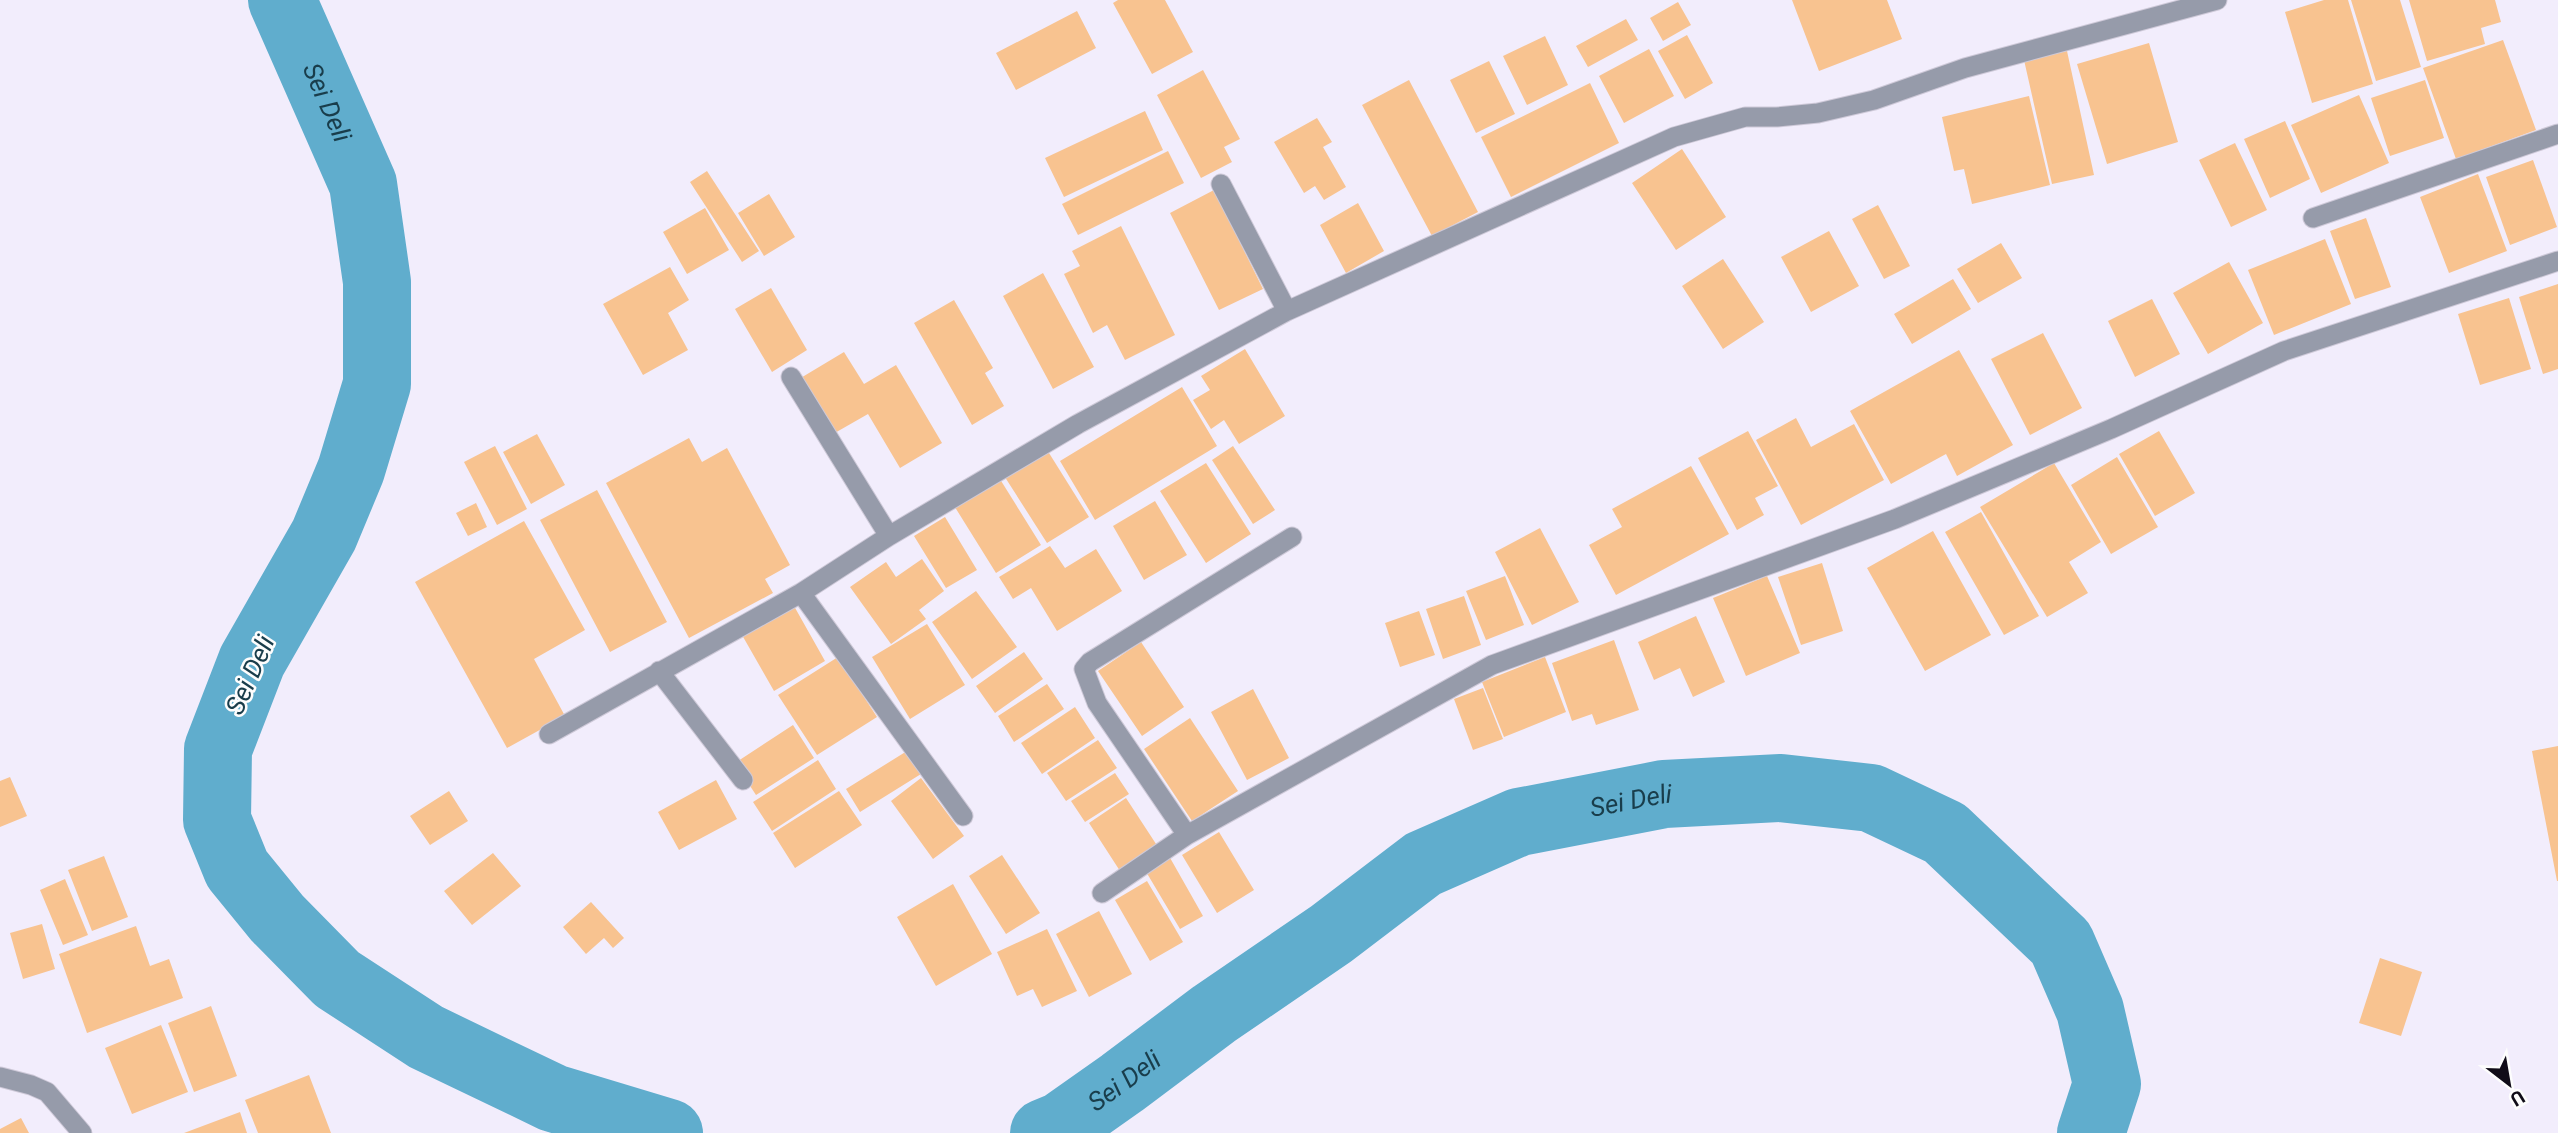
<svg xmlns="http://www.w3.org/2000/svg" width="2558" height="1133" font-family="Roboto,sans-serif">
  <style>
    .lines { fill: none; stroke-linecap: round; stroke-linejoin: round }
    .river { stroke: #60adcd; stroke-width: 68 }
    .building { fill: #f8c390 }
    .minor-casing { stroke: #cec9d8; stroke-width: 21 }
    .minor { stroke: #969baa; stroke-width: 19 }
    .labels { text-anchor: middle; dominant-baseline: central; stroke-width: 5; stroke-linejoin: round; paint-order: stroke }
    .water-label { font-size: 26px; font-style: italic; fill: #193d4b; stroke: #fdfdfd }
  </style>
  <rect width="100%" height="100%" fill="#f2edfc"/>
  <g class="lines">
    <g class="river">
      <path id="s1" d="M282 0 363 184 377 282V384L351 470 324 535 252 661 218 749 217 820 237 869 277 918 337 979 426 1037 553 1098 669 1133"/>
      <path id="s2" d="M1044 1133 1061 1126 1122 1083 1214 1014 1331 934 1423 864 1519 822 1664 794 1781 788 1871 798 1945 833 2061 943 2090 1010 2107 1084 2091 1133"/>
    </g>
  </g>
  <path class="building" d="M1118 0H1165L1193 52 1152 74 1113 3Z
    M1792 0H1887L1902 39 1819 71Z
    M2324 0H2348L2373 84 2312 103 2285 12Z
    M2351 0H2400L2421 67 2376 81Z
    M2409 0H2495L2501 22 2481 28 2485 44 2427 61Z
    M1678 2 1691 25 1663 41 1650 18Z
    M1077 11 1096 48 1016 90 996 53Z
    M1626 19 1638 40 1588 67 1576 46Z
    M1687 35 1713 83 1685 99 1658 51Z
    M1545 36 1568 85 1527 105 1503 56Z
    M2503 40 2536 130 2456 159 2423 68Z
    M2149 43 2178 142 2107 164 2077 64Z
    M1649 49 1674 96 1624 123 1599 76Z
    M2067 51 2094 175 2052 184 2024 60Z
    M1489 61 1515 114 1476 133 1450 80Z
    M1203 70 1240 139 1224 147 1232 162 1201 178 1157 95Z
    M1409 80 1478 212 1432 236 1362 105Z
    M2425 80 2444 138 2390 156 2371 98Z
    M1590 83 1619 143 1511 197 1481 137Z
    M2359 95 2389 163 2321 193 2291 125Z
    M2029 96 2050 185 1972 204 1964 169 1954 171 1942 117Z
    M1145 111 1163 150 1064 197 1045 158Z
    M1317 118 1332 142 1323 147 1346 187 1324 200 1315 186 1304 193 1274 142Z
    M2285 121 2310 179 2270 198 2244 139Z
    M2235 143 2267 210 2231 227 2199 160Z
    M1682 149 1726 217 1676 250 1632 183Z
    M1168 151 1184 183 1078 235 1062 204Z
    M2533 160 2557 227 2510 245 2486 177Z
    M707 171 759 251 742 262 690 182Z
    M2478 174 2507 251 2449 273 2420 197Z
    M1214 190 1263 289 1219 310 1170 213Z
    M769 194 795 237 764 256 738 213Z
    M1358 203 1384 251 1346 273 1320 225Z
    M1878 205 1910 266 1884 279 1852 219Z
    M705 208 729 250 687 274 663 232Z
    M2366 218 2391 287 2355 299 2330 231Z
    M1121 226 1175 335 1125 360 1107 325 1093 333 1064 274 1080 266 1072 251Z
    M1829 231 1859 286 1811 312 1781 257Z
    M2325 239 2351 304 2274 335 2248 270Z
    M2001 243 2022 278 1978 303 1957 269Z
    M1723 259 1764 322 1723 349 1682 286Z
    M2229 262 2263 323 2208 354 2173 293Z
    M670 267 689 300 668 313 688 350 643 375 603 304Z
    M1043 273 1094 367 1053 389 1003 296Z
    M1953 279 1971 309 1912 344 1894 314Z
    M2558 284V369L2543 374 2519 297Z
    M771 288 807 350 772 372 735 309Z
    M2509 298 2531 369 2480 385 2458 314Z
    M2152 299 2180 354 2135 377 2108 321Z
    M954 300 993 368 985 373 1004 406 972 425 914 323Z
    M2043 333 2082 408 2030 435 1991 359Z
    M1245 349 1285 416 1239 444 1224 420 1211 429 1193 400 1210 390 1201 376Z
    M1959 350 2013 445 1957 476 1946 454 1891 484 1850 411Z
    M844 352 864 384 896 365 942 443 900 468 868 414 833 434 799 379Z
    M1182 387 1217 446 1095 520 1060 461Z
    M1796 418 1811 447 1854 424 1884 480 1801 525 1756 440Z
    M1748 431 1778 486 1755 498 1764 515 1737 530 1698 458Z
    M2159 431 2195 493 2155 516 2119 454Z
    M537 434 565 485 531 504 503 452Z
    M689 438 702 462 727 448 790 565 765 579 773 593 689 638 606 483Z
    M1044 445 1089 517 1047 543 1001 471Z
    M495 446 527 509 497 525 464 462Z
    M1233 446 1275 510 1253 524 1212 460Z
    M2117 457 2158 527 2111 554 2071 485Z
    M1206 463 1251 534 1206 563 1160 491Z
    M2054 463 2101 542 2069 562 2088 593 2047 617 1980 507Z
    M1691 466 1729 534 1616 595 1589 545 1622 527 1612 509Z
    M998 476 1041 545 996 573 953 504Z
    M597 490 667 622 610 652 540 520Z
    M1155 501 1187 555 1144 580 1113 526Z
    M476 503 487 527 468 536 456 513Z
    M1981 512 2039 616 2004 635 1945 532Z
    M945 517 977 570 946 588 914 536Z
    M524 521 585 630 534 659 565 716 507 748 415 582Z
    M1540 528 1579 602 1532 625 1495 552Z
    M1933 531 1991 635 1925 671 1867 568Z
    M1050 546 1065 568 1096 549 1122 591 1057 631 1031 588 1013 599 999 577Z
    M922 559 944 591 919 610 926 619 891 644 850 587 886 562 896 577Z
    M1822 563 1843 631 1801 645 1778 577Z
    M1505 576 1524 625 1486 640 1466 591Z
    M1767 576 1800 653 1746 676 1713 598Z
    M976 591 1017 647 972 679 932 622Z
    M1464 596 1481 645 1443 659 1426 609Z
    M794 606 825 661 774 691 742 635Z
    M1419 611 1435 655 1400 667 1385 623Z
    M1696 616 1725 682 1693 697 1680 668 1654 680 1638 642Z
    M927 624 965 685 910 719 872 657Z
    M1614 640 1639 710 1596 725 1592 714 1572 721 1552 663Z
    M1141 642 1184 707 1142 736 1098 671Z
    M1024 652 1043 679 995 713 976 686Z
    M838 657 877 717 817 755 778 695Z
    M1545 657 1566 712 1504 737 1482 682Z
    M1047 684 1064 709 1014 742 998 716Z
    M1483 688 1503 739 1473 750 1454 699Z
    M1253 689 1289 758 1247 780 1211 712Z
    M1075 707 1095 738 1042 774 1021 743Z
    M1190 718 1238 791 1192 821 1144 749Z
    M793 725 814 758 756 795 735 763Z
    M1098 740 1117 768 1066 801 1047 773Z
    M2558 746V881H2557L2532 751Z
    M907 751 921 774 860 812 846 789Z
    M818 760 836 789 772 831 753 802Z
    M1115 773 1129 794 1085 822 1071 801Z
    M10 777 27 816 0 827V781Z
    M921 778 964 836 933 859 891 801Z
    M716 780 737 819 679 850 658 812Z
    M449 791 468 821 430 845 410 816Z
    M839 791 862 825 795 868 773 833Z
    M1126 798 1158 847 1120 871 1089 823Z
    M1219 832 1254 890 1217 913 1182 855Z
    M493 853 521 886 472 925 444 891Z
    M1002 855 1040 913 1006 934 969 876Z
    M104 856 128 917 92 931 68 870Z
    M1169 856 1203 916 1180 929 1145 870Z
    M65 879 88 935 63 945 40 890Z
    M1147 881 1183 942 1150 961 1115 900Z
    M953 884 992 954 936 986 897 917Z
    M591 902 624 938 613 948 604 938 586 954 563 927Z
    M1099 911 1132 974 1089 997 1056 934Z
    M42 924 55 969 23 979 10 933Z
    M136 926 150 966 169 959 183 998 87 1033 59 954Z
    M1047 929 1077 991 1042 1007 1033 989 1017 996 997 952Z
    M2380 958 2422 972 2401 1036 2359 1023Z
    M211 1006 237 1076 194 1092 168 1023Z
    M161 1025 188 1092 132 1114 105 1048Z
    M309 1075 331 1133H258L245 1100Z
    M240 1112 247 1133H184Z
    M21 1118 29 1133H0V1129Z"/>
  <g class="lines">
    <g class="minor-casing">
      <path id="minor" d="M1221 184 1287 311
        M2313 218 2558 134
        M791 377 889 536
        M801 593 963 816
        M659 671 743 780
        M549 734 801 593 889 536 1078 424 1287 311 1674 137 1745 117H1777L1818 113 1874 100 1965 68 2217 0
        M1187 835 1097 703 1084 669 1090 662 1292 537
        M1102 893 1187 835 1492 665 1895 519 2111 429 2284 351 2558 261
        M0 1077 31 1085 47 1092 82 1133"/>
    </g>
    <use href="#minor" class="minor"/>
  </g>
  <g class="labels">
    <g class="water-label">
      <text stroke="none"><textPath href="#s1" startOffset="112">Sei Deli</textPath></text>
      <text transform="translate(250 675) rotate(-66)">Sei Deli</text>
      <text stroke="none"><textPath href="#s2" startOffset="684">Sei Deli</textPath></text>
      <text stroke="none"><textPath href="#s2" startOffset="96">Sei Deli</textPath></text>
    </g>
  </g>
  <g transform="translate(2509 1084) rotate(149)" stroke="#fdfdfd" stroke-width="5" paint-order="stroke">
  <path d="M0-5L12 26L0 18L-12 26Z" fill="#100c18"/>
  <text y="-10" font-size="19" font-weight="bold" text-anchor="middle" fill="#100c18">U</text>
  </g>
</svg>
